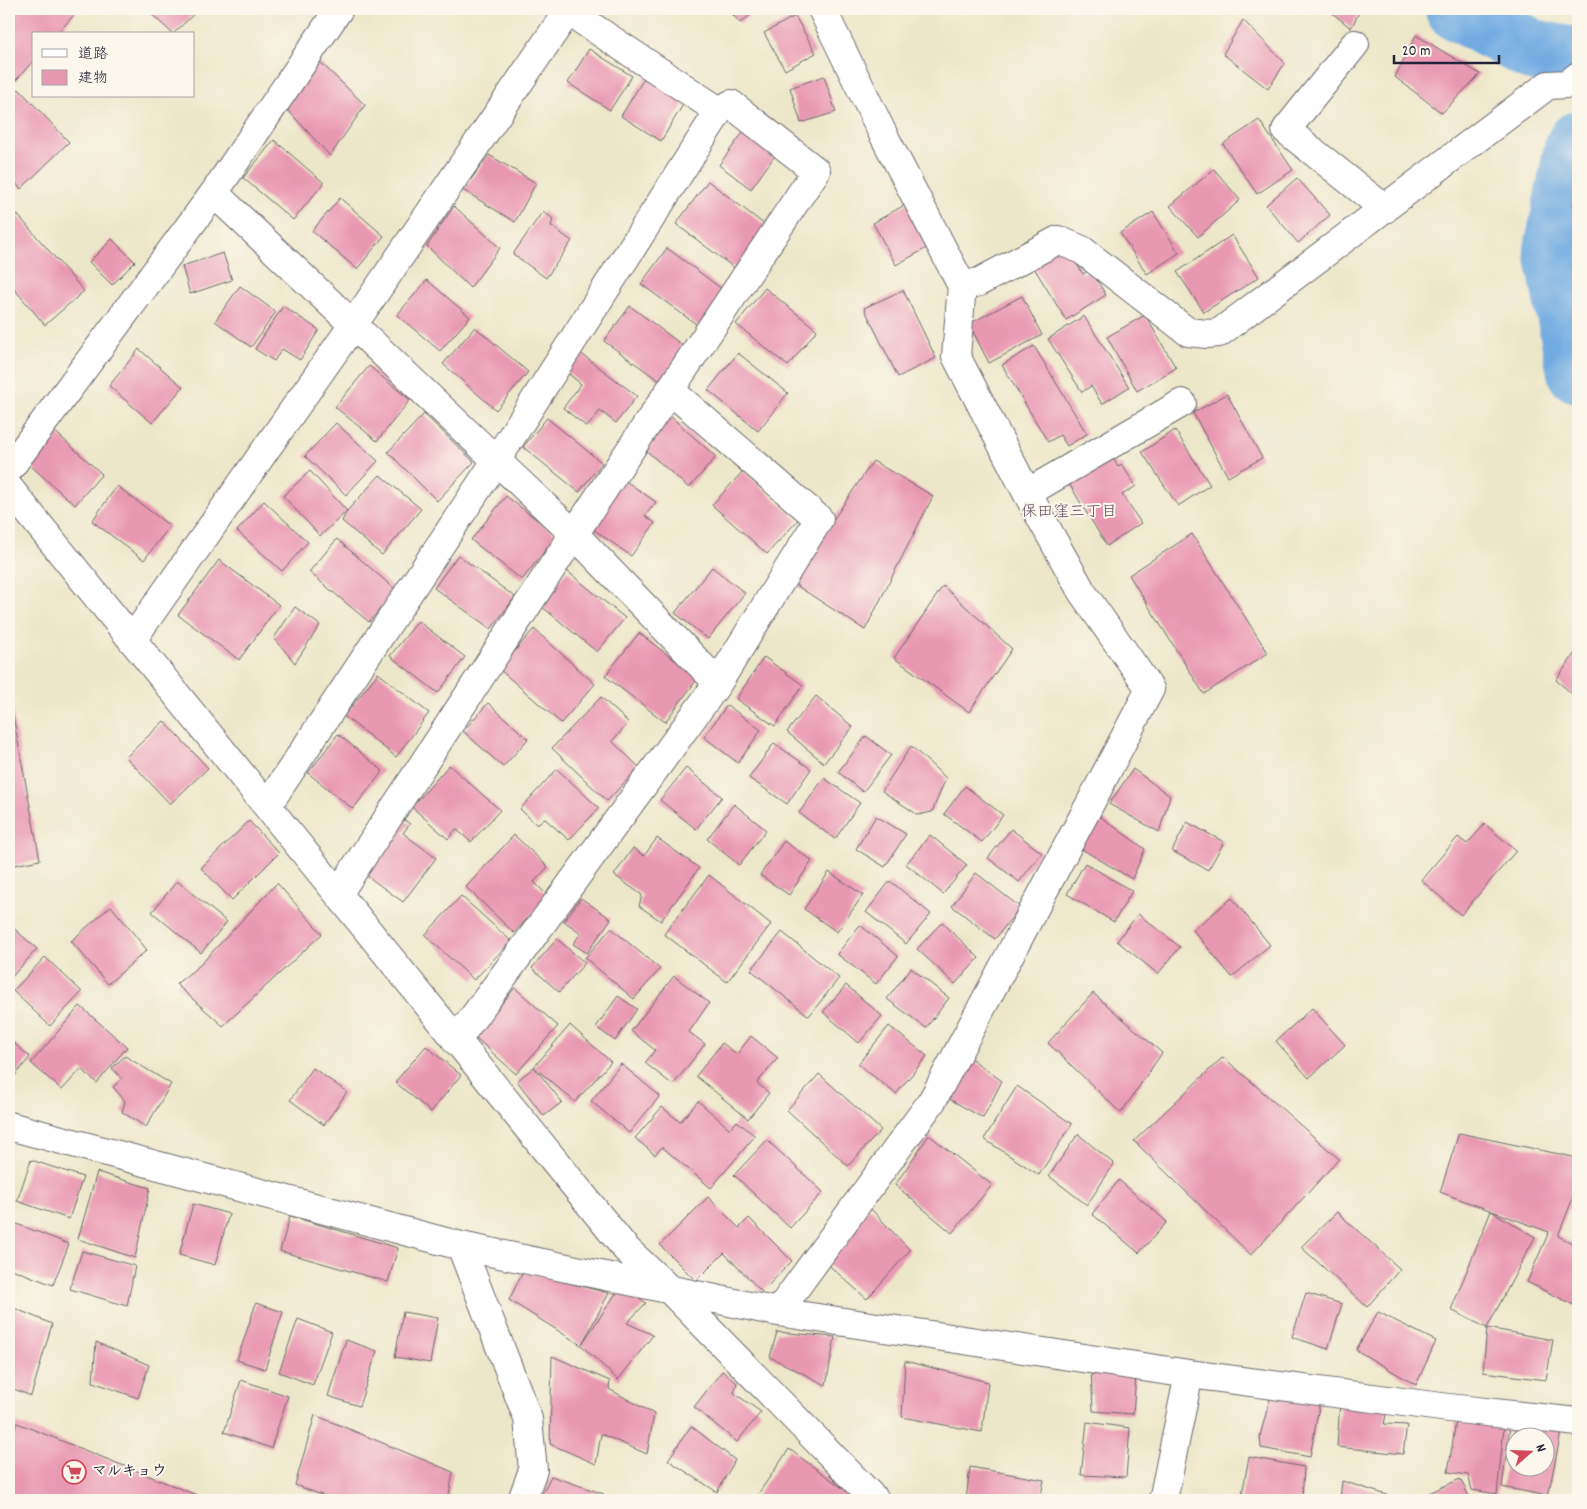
<svg xmlns="http://www.w3.org/2000/svg" width="1587" height="1509" font-family="Dekko,'Klee One',sans-serif">
  <style>
    .lines { fill: none; stroke-linecap: round; stroke-linejoin: round }
    .river { stroke: #71abe1; stroke-width: 62 }
    .building { fill: #e998b2; fill-rule: evenodd }
    .street-casing { stroke: #69676d; stroke-width: 30 }
    .street { stroke: #fff; stroke-width: 28 }
    .labels { text-anchor: middle; dominant-baseline: central; stroke-width: 4; stroke-linejoin: round; paint-order: stroke }
    .poi-label { font-size: 15px; font-weight: bold; fill: #22223b; stroke: #fbf7ec; text-anchor: start }
    .neighbourhood-label { font-size: 16px; fill: #684b65; stroke: #fbf7ec }
  </style>
  <rect width="100%" height="100%" fill="#fbf7ec"/>
  <filter id="ink" filterUnits="userSpaceOnUse"><feTurbulence type="fractalNoise" baseFrequency=".02" numOctaves="2"/><feDisplacementMap in="SourceGraphic" scale="10" xChannelSelector="R" yChannelSelector="G"/><feConvolveMatrix kernelMatrix="1 2 1 2 8 2 1 2 1" color-interpolation-filters="sRGB"/></filter>
  <filter id="wash" filterUnits="userSpaceOnUse"><feTurbulence type="fractalNoise" baseFrequency=".0096" numOctaves="4" result="noise"/><feDisplacementMap in="SourceGraphic" scale="20" xChannelSelector="R" yChannelSelector="G"/><feGaussianBlur stdDeviation="1.12" result="paint"/><feColorMatrix in="noise" values="0 0 0 0 0 0 0 0 0 0 0 0 0 0 0 0 0 1.4 0 .05"/><feComposite in="paint" operator="in"/></filter>
  <g filter="url(#wash)">
    <rect width="100%" height="100%" fill="#ede7c9"/>
    <g class="lines">
      <path class="river" d="M1456 9 1532 50 1578 59
        M1578 142 1575 148 1555 250 1578 372"/>
    </g>
    <g id="blocks">
      <path class="building" d="M9 9H79L57 34H34V60L9 88Z
        M146 9H199L173 34Z
        M728 9H758L740 23Z
        M1327 9H1361L1351 28Z
        M795 16 816 53 785 70 764 33Z
        M1243 20 1285 63 1268 89 1223 54Z
        M1416 35 1480 74 1442 113 1395 77Z
        M589 49 632 76 610 110 568 83Z
        M318 60 365 105 330 156 285 107Z
        M648 72 684 103 661 141 621 116Z
        M824 76 836 112 801 123 790 88Z
        M19 89 69 142 21 189 9 176V99Z
        M1259 120 1293 170 1257 194 1223 144Z
        M747 127 779 150 751 189 719 165Z
        M274 140 324 183 293 220 243 178Z
        M489 155 536 183 515 222 463 190Z
        M1214 169 1240 200 1198 237 1170 206Z
        M1297 178 1330 215 1298 243 1266 205Z
        M708 181 769 228 737 270 676 224Z
        M340 198 384 236 357 269 312 231Z
        M1578 198V219L1573 203Z
        M908 203 932 245 896 265 873 223Z
        M10 206 84 291 45 325 9 283V207Z
        M454 206 500 248 470 288 427 246Z
        M543 211 553 219 551 226 572 241 546 278 513 254Z
        M1153 212 1179 253 1147 274 1120 233Z
        M1232 235 1259 277 1204 312 1177 272Z
        M112 239 135 262 112 285 89 262Z
        M1064 243 1083 274 1090 269 1106 295 1066 320 1031 263Z
        M667 248 726 292 700 327 641 284Z
        M223 253 232 280 190 294 182 266Z
        M427 280 470 317 440 351 397 315Z
        M240 286 276 312 251 347 215 321Z
        M765 288 817 330 788 366 736 324Z
        M903 290 936 358 898 377 864 308Z
        M1022 296 1042 335 989 363 969 324Z
        M283 306 319 330 300 360 282 349 274 361 255 349Z
        M630 306 686 348 661 382 604 341Z
        M1145 315 1176 368 1137 391 1107 337Z
        M1084 316 1129 387 1102 404 1091 386 1082 392 1048 339Z
        M475 327 528 372 496 410 443 364Z
        M1034 346 1087 434 1067 446 1060 435 1048 442 1002 365Z
        M139 349 183 387 152 423 109 386Z
        M579 352 637 396 616 423 600 411 587 427 563 408 581 384 565 371Z
        M738 353 788 393 758 431 708 390Z
        M369 366 410 400 377 441 335 407Z
        M1227 394 1262 458 1228 477 1193 413Z
        M424 414 474 462 437 501 388 452Z
        M669 415 716 457 689 488 641 446Z
        M547 418 602 463 579 492 523 447Z
        M336 423 378 461 346 495 305 456Z
        M51 428 102 474 75 505 23 459Z
        M1175 430 1210 485 1178 506 1142 452Z
        M1106 446 1118 467 1121 464 1136 486 1122 495 1141 523 1107 546 1062 472Z
        M873 461 933 496 865 630 791 582Z
        M310 471 347 511 320 536 283 496Z
        M743 471 798 520 767 554 712 505Z
        M380 475 421 509 382 555 342 521 347 511Z
        M620 477 656 502 645 516 655 523 631 556 586 524Z
        M117 486 170 526 144 560 92 521Z
        M506 496 557 535 522 580 471 540Z
        M264 501 308 542 282 571 237 531Z
        M1192 534 1268 653 1204 694 1129 575Z
        M337 539 396 590 369 622 309 572Z
        M458 555 515 597 491 629 434 588Z
        M219 560 279 605 239 660 178 615Z
        M712 567 745 593 708 639 675 613Z
        M567 571 625 618 597 652 540 605Z
        M943 586 1012 649 969 712 894 658Z
        M295 607 320 625 295 663 274 638Z
        M418 621 465 657 438 693 390 656Z
        M534 629 595 684 561 723 499 669Z
        M639 633 698 678 665 722 605 676Z
        M1578 649V699L1556 680Z
        M764 657 803 685 775 726 736 699Z
        M378 673 429 713 396 757 344 716Z
        M9 694 40 860 9 866Z
        M816 696 853 727 824 763 787 732Z
        M601 697 629 723 612 741 639 767 607 801 552 748Z
        M488 703 528 739 503 767 463 731Z
        M727 705 761 730 738 763 704 737Z
        M164 721 208 768 170 804 126 757Z
        M338 734 383 771 353 809 308 773Z
        M866 736 891 755 863 792 838 772Z
        M774 743 811 769 787 804 749 778Z
        M911 746 946 778 932 812 918 815 882 791Z
        M449 765 500 810 471 842 456 829 448 839 412 807Z
        M686 768 722 797 696 829 660 800Z
        M557 769 599 808 569 840 544 818 537 825 520 809Z
        M1133 769 1170 796 1159 832 1109 804Z
        M824 778 860 803 835 839 799 813Z
        M965 786 1003 815 982 842 944 814Z
        M734 804 766 830 739 865 707 839Z
        M1098 815 1145 849 1132 879 1080 848Z
        M876 816 906 834 885 867 856 849Z
        M403 819 410 824 403 833 436 858 403 902 363 873Z
        M249 821 279 853 232 900 201 868Z
        M1187 822 1224 842 1208 870 1172 851Z
        M1485 824 1516 851 1461 915 1421 880 1458 837 1467 844Z
        M1011 829 1042 853 1019 882 988 858Z
        M514 835 548 867 534 882 548 896 514 933 466 887Z
        M930 835 967 865 943 894 906 864Z
        M657 838 699 868 661 921 639 906 642 895 614 875 633 848 644 856Z
        M784 841 812 861 789 895 760 875Z
        M1085 863 1132 891 1114 922 1067 894Z
        M829 872 863 895 837 932 804 909Z
        M976 873 1020 907 995 939 952 906Z
        M709 875 771 924 727 982 664 934Z
        M177 881 227 922 201 953 152 912Z
        M890 881 931 914 906 944 866 912Z
        M277 883 322 934 223 1026 176 984 199 966Z
        M461 896 511 941 474 980 425 935Z
        M581 898 611 919 587 953 573 944 581 933 564 921Z
        M1232 898 1270 945 1232 977 1193 930Z
        M111 906 147 950 108 984 71 941Z
        M1138 914 1180 947 1158 974 1117 941Z
        M942 922 979 958 955 984 917 949Z
        M9 924 37 949 9 980Z
        M860 925 898 956 876 984 837 954Z
        M611 928 660 969 634 999 585 958Z
        M782 932 839 978 809 1016 751 970Z
        M557 939 585 963 559 992 532 968Z
        M45 957 82 992 50 1026 13 991Z
        M911 968 949 998 926 1028 887 999Z
        M674 976 709 1003 689 1032 705 1044 673 1085 645 1063 655 1050 631 1031Z
        M846 985 882 1016 859 1043 823 1012Z
        M515 988 558 1026 516 1074 474 1036Z
        M1093 993 1162 1053 1121 1113 1048 1043Z
        M618 996 637 1009 615 1041 596 1027Z
        M80 1006 127 1047 97 1083 81 1069 62 1090 31 1063Z
        M1312 1008 1345 1045 1309 1078 1276 1041Z
        M570 1025 611 1062 575 1102 534 1067Z
        M889 1026 927 1056 896 1094 858 1064Z
        M751 1036 778 1058 757 1083 769 1093 748 1119 696 1076 722 1043 737 1054Z
        M9 1039 30 1057 9 1083Z
        M426 1046 461 1075 431 1112 395 1082Z
        M125 1056 171 1084 146 1127 122 1112 125 1101 113 1087 122 1079 112 1068Z
        M969 1057 1002 1081 983 1118 946 1097Z
        M1223 1057 1339 1159 1251 1255 1134 1141Z
        M621 1064 660 1096 629 1133 591 1101Z
        M534 1067 562 1102 544 1116 517 1081Z
        M313 1068 347 1092 324 1125 290 1100Z
        M819 1074 881 1130 848 1166 787 1110Z
        M1017 1086 1072 1124 1039 1175 984 1139Z
        M698 1101 730 1129 737 1121 755 1136 711 1188 662 1147 655 1155 635 1138 662 1107 680 1122Z
        M1459 1133 1578 1158V1185L1558 1236 1578 1246V1307L1527 1282 1549 1232 1440 1192Z
        M1078 1134 1114 1164 1087 1205 1049 1176Z
        M929 1135 992 1185 952 1233 895 1185Z
        M767 1140 823 1192 790 1228 734 1175Z
        M31 1160 83 1177 69 1219 17 1201Z
        M97 1172 150 1188 135 1258 78 1239Z
        M1119 1180 1167 1222 1139 1253 1092 1214Z
        M708 1197 739 1228 749 1218 792 1261 762 1292 724 1253 696 1281 660 1245Z
        M193 1204 229 1214 215 1265 179 1255Z
        M869 1207 910 1250 867 1299 824 1261Z
        M1491 1211 1535 1237 1487 1328 1451 1310Z
        M1337 1212 1400 1269 1367 1307 1301 1247Z
        M290 1216 398 1248 388 1282 280 1251Z
        M9 1221 69 1244 53 1285 9 1268Z
        M82 1251 135 1266 127 1306 70 1289Z
        M523 1272 609 1293 582 1344 621 1286 646 1303 627 1323 653 1335 618 1380 581 1345 509 1300Z
        M1306 1293 1342 1304 1328 1349 1292 1337Z
        M256 1303 283 1312 265 1369 237 1360Z
        M9 1306 52 1324 31 1396 9 1387Z
        M403 1312 438 1318 430 1363 395 1357Z
        M1378 1312 1436 1341 1416 1385 1356 1350Z
        M298 1319 332 1332 313 1385 279 1372Z
        M1487 1328 1553 1340 1546 1380 1483 1372Z
        M777 1332 835 1337 826 1385 770 1357Z
        M346 1340 377 1351 359 1406 328 1396Z
        M96 1342 149 1365 138 1398 93 1382Z
        M552 1356 610 1381 609 1389 654 1414 647 1454 601 1434 596 1464 550 1444Z
        M905 1361 988 1382 982 1432 902 1417Z
        M1091 1368 1136 1375 1133 1414 1093 1411Z
        M722 1371 737 1383 734 1393 761 1412 737 1442 694 1407Z
        M241 1380 288 1396 271 1448 224 1432Z
        M1272 1391 1320 1401 1310 1457 1261 1448 1260 1436Z
        M1340 1402 1388 1406 1384 1424 1407 1425 1403 1454 1337 1447Z
        M315 1415 453 1472 448 1500H335L295 1485Z
        M1456 1421 1504 1427 1497 1494 1472 1490 1468 1475 1448 1472Z
        M1087 1422 1130 1428 1126 1477 1081 1475Z
        M17 1423 209 1500H9V1444Z
        M1510 1425 1562 1428 1548 1496 1502 1487ZM1514 1436H1544V1466H1514Z
        M691 1426 735 1460 717 1492 668 1460Z
        M789 1449 859 1500H754Z
        M1249 1457 1304 1467 1302 1500H1241Z
        M970 1467 1044 1480 1040 1500H966Z
        M551 1476 604 1494 601 1500H539Z
        M1460 1479 1471 1500H1419L1418 1498Z
        M1342 1481 1400 1499V1500H1340Z"/>
    </g>
  </g>
  <g filter="url(#ink)">
    <use href="#blocks" fill-opacity="0" stroke="#69676d" stroke-width="1"/>
    <g class="lines">
      <g class="street-casing">
        <path id="street" d="M1355 44 1286 130 1385 209
          M214 193 574 534 718 683 456 1041
          M962 286 979 282 1058 240 1082 250 1188 332 1207 334 1219 333 1548 85 1568 84 1578 76
          M670 390 819 519 718 683
          M9 469 214 193 339 9
          M9 488 626 1249 669 1289 875 1500
          M1027 493 1182 403
          M132 640 353 325 568 11 719 111
          M267 806 496 461 719 111 731 104 816 171 574 534 338 894
          M9 1126 461 1246 778 1312 1189 1374 1449 1408 1578 1422
          M461 1246 528 1419 533 1470 522 1500
          M778 1312 932 1101 1092 800 1150 689 1082 592 1027 493 956 356 962 286 881 130 822 9
          M1163 1500 1189 1374"/>
      </g>
      <use href="#street" class="street"/>
    </g>
  </g>
  <defs>
    <g id="supermarket-ring" transform="scale(1.25)"><circle r="9.5" fill="#fbf7ec" stroke="#d1495b" stroke-width="1.5"/><path d="M-6-5.5h2.5l.6 2H6L4.5 2H-2.5L-4.4-4H-6ZM-1.5 3.2a1.3 1.3 0 1 0 .1 0ZM3 3.2a1.3 1.3 0 1 0 .1 0Z" fill="#d1495b"/></g>
  </defs>
  <g fill-rule="evenodd">
    <use href="#supermarket-ring" x="74" y="1472"/>
  </g>
  <g class="labels">
    <g class="poi-label">
      <text x="92" y="1472">マルキョウ</text>
    </g>
    <g class="neighbourhood-label">
      <text x="1069" y="512">保田窪三丁目</text>
    </g>
  </g>
  <rect width="1587" height="1509" fill="none" stroke="#fbf7ec" stroke-width="30"/>
  <rect x="32" y="32" width="162" height="65" fill="#fbf7ec" stroke="#a4a2a5"/>
  <rect x="42" y="49" width="25" height="8" fill="#ffffff" stroke="#a4a2a5"/>
  <text x="78" y="58" font-size="15" fill="#22223b">道路</text>
  <rect x="42" y="70" width="25" height="15" fill="#e998b2" stroke="#a4a2a5"/>
  <text x="78" y="82" font-size="15" fill="#22223b">建物</text>
  <g transform="translate(1530 1452) rotate(70)"><circle r="24" fill="#fbf7ec" stroke="#a4a2a5"/>
  <path d="M0-4L9 19L0 12L-9 19Z" fill="#d1495b"/>
  <text y="-8" font-size="14" font-weight="bold" text-anchor="middle" fill="#22223b">N</text>
  </g>
  <path d="M1394 55v8h105v-8" fill="none" stroke="#22223b" stroke-width="2.5"/>
  <text x="1402" y="55" font-size="15" fill="#22223b" stroke="#fbf7ec" stroke-width="4" paint-order="stroke">20 m</text>
</svg>
